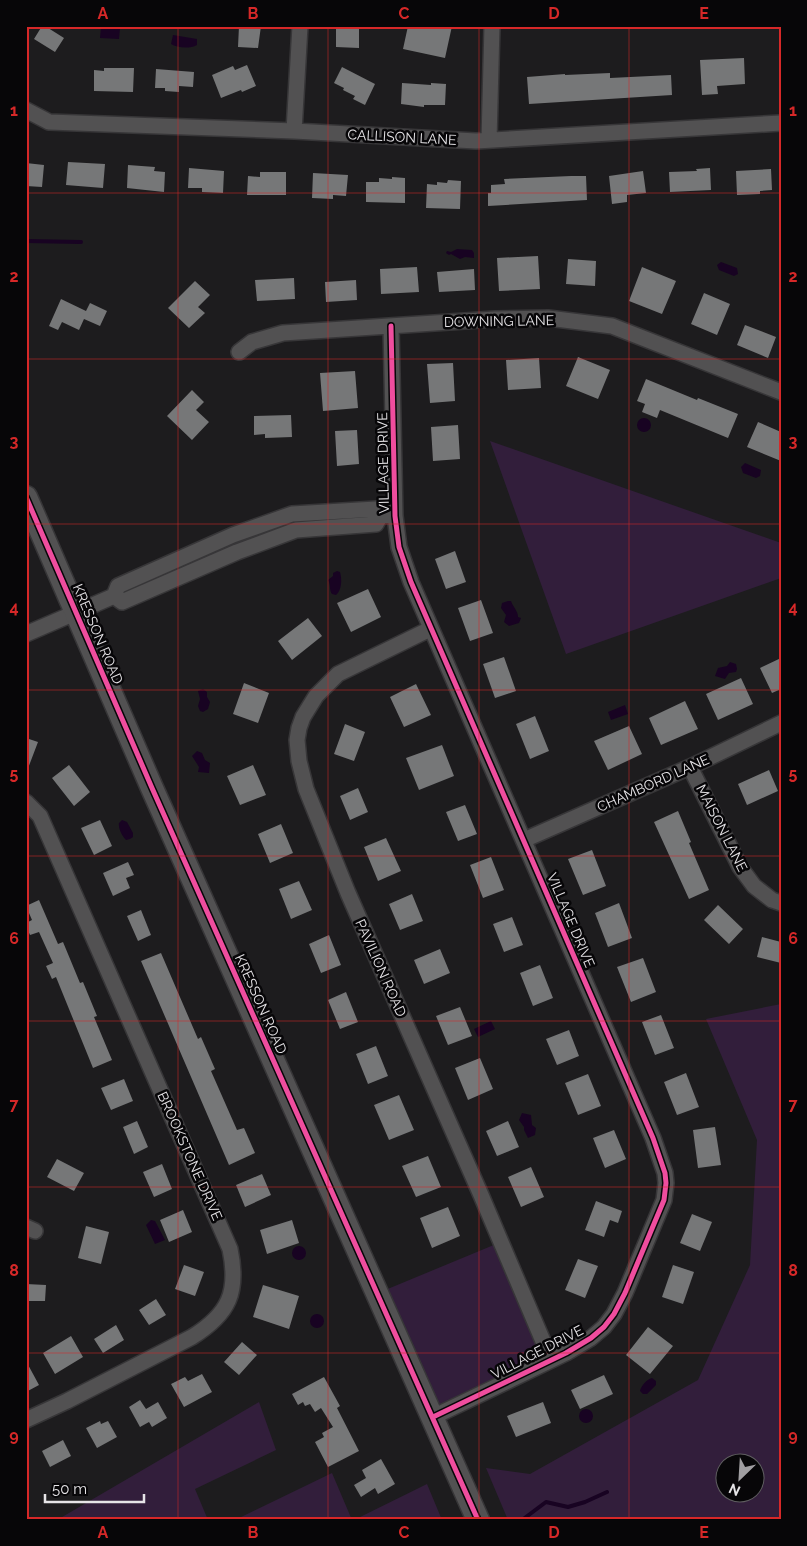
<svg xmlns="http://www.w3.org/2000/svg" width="807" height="1546" font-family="Raleway,sans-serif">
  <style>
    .green { fill: #321e3b; fill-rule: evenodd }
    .water { fill: #180322 }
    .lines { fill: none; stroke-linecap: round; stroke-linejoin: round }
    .stream { stroke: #180322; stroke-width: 4 }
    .building { fill: #767778 }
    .street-casing { stroke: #373638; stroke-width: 18 }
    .secondary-casing { stroke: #373638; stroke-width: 25 }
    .street { stroke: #525152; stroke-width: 15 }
    .secondary { stroke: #525152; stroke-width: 22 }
    .cycleway-casing { stroke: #070608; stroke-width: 8 }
    .cycleway { stroke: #ef4d9e; stroke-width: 5 }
    .grid { fill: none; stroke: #d62828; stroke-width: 1; stroke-opacity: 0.55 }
    .labels { text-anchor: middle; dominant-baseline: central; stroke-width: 5; stroke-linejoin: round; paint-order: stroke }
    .street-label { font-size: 14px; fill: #e6e4e7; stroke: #070608 }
    .neatline { fill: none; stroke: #d62828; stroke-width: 2 }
    .grid-label { font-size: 16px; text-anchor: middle; font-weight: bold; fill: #d62828 }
  </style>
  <rect width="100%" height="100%" fill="#1d1c1e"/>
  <path class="green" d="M490 441 781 543V578L566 654Z
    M781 1004V1520H508L486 1468 530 1474 698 1380 750 1265 757 1140 706 1019ZM724 1464H754V1494H724Z
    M501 1242 551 1360 433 1417 378 1293Z
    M259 1402 276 1450 195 1489 208 1520H57Z
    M332 1473 352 1520H235Z
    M427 1484 442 1520H354Z"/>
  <path class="water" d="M101 27 120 28 119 39 100 38Z
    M173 35 197 39V45C190 49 177 48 171 44Z
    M457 249 472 250 474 253V258L465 257 460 259 451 254 449 255 446 253 447 251 451 252Z
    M721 262 737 268 738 274 734 276 719 270 717 265Z
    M637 425a7 7 0 1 1 14 0a7 7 0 1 1-14 0Z
    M745 463 761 470 760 476 756 478 743 473 741 467Z
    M337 571 340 572C342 579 342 590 336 595L332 594C329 590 331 585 328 580L333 576V573Z
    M508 601H511C513 607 518 611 518 617L521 618 519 623 509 626 504 622 506 615 501 608 502 603Z
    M730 662 736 664 737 669 736 672 729 673 725 679 715 676 718 668 727 666Z
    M203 689 207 692V697L210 702 208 709 203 712 200 711 198 706 200 699 198 691Z
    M625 705 628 714 611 720 608 712Z
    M197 751 202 753 205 760 210 763 209 773 198 772 199 767 192 756Z
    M122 820 127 822 133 833V837L130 839 126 840C122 836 118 828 119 823Z
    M491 1021 495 1029 478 1037 474 1029Z
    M522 1113 531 1115 532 1125 536 1128 535 1135 528 1138 524 1130V1127L519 1120Z
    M151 1220 155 1221 165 1240 155 1244 146 1225Z
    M292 1253a7 7 0 1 1 14 0a7 7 0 1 1-14 0Z
    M310 1321a7 7 0 1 1 14 0a7 7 0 1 1-14 0Z
    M652 1378 656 1381V1385L647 1394H643L640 1391C641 1386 647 1379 652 1378Z
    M579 1416a7 7 0 1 1 14 0a7 7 0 1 1-14 0Z"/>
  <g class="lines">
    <path class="stream" d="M26 241 81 242
      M522 1520 546 1502 568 1507 585 1502 607 1492"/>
  </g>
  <path class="building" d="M42 26H45L64 38 55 52 34 39Z
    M239 26H261L258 48 238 47Z
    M336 26H359V48L336 47Z
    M408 26H452L445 58 403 49Z
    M744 58 745 84 717 86 718 94 702 95 700 60Z
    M247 65 256 86 242 92 241 90 221 98 212 75 233 66 235 70Z
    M342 67 375 84 365 105 353 99 355 96 343 90 344 88 334 83Z
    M104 68H134L133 92 94 91V70L104 71Z
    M156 69 194 72 193 87 179 86V92L165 91V88H155Z
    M610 73V78L671 75 672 95 529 104 527 77 565 74V75Z
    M402 83 431 85V83L446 84 445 105H424V107L401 104Z
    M68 162 105 164 103 188 66 185Z
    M26 163 44 165 42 187 26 186Z
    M128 165 155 167 154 171 165 172 164 192 127 188Z
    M189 168 224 171 223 193 202 192V188H188Z
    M710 168 711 190 670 192 669 172 697 171 696 169Z
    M771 169 772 190 760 191V194L737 195 736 171Z
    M643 171 646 193 627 195V202L612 204 609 176Z
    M260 172H286V195H247L248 176 260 177Z
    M313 173 348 175 346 196 333 195V199L312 198Z
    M571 176H586L587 200 488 206V193H491V185L505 184 504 179Z
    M392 177 405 178V203L366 202V182H379V178L392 179Z
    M448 180 461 181 460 209 426 208 427 184 437 185V182L447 183Z
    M538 256 540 289 499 291 497 258Z
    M568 259 596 261 595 286 566 284Z
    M417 267 419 292 381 294 380 269Z
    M642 267 676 281 662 314 629 301Z
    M474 269 475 290 439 292 437 272Z
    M294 278 295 299 257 301 255 280Z
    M356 280 357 300 326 302 325 282Z
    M195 281 210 295 198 307 205 313 189 328 168 308Z
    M704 293 730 304 717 335 691 324Z
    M61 299 86 311 90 303 107 311 100 326 84 319 79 330 62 322 58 330 49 326Z
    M745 325 776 337 768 358 737 345Z
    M578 357 610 370 598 399 566 386Z
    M539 358 541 388 508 390 506 360Z
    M453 363 455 401 430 403 427 364Z
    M355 371 358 408 323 411 320 373Z
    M646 379 697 400 698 398 738 414 728 438 660 410 657 418 642 412 645 404 637 401Z
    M192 390 204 402 196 410 209 422 192 440 167 416Z
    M291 415 292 437 265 438V434L254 435V416Z
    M758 422 781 432V461L747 447Z
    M458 425 460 459 433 461 431 427Z
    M357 430 359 464 337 466 335 431Z
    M455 551 466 582 446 589 435 559Z
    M368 589 381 617 351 632 337 603Z
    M481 600 493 633 470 641 458 608Z
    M308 618 322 636 292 660 278 641Z
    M504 657 516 691 495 698 483 664Z
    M781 658V689L772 693 760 668Z
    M741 678 753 704 718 720 706 694Z
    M244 683 269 693 258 723 233 714Z
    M416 684 431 715 404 727 390 697Z
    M685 701 698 729 661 745 649 718Z
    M535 716 549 751 530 759 516 724Z
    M345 724 365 732 354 761 334 754Z
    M629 726 642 754 608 770 594 741Z
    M26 738 38 742 27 771H26Z
    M442 745 454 776 419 790 406 758Z
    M69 765 90 792 74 806 52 778Z
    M253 765 266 795 240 805 227 776Z
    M769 770 778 791 747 805 738 784Z
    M358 788 368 812 350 820 340 796Z
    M465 805 477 834 458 841 446 812Z
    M678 811 691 842 689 843 709 890 689 899 654 822Z
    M100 820 112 846 94 855 81 828Z
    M281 824 293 853 270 863 258 834Z
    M386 838 401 871 378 881 364 847Z
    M592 850 606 886 583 895 568 859Z
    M491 857 504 890 483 898 470 865Z
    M128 862 134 875 126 878 130 888 113 896 103 873Z
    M299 881 312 910 291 919 279 889Z
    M412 894 423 921 400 930 389 904Z
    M39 900 58 944 63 942 80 983 83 982 97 1016 94 1017 112 1060 93 1068 56 977 52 979 46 966 53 963 39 932 30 935 26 926V923L32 920 26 906Z
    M619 903 632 938 608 947 595 913Z
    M718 905 743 929 729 944 704 920Z
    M141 910 151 935 138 941 127 916Z
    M512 917 523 945 504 952 493 924Z
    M329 935 341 965 321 973 309 944Z
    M762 937 781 942V963L757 957Z
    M440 949 450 973 424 984 414 960Z
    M161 953 198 1039 201 1037 215 1069 211 1071 237 1130 244 1128 255 1153 229 1165 141 961Z
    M643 958 656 992 631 1002 617 967Z
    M540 965 553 998 533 1006 520 973Z
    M346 992 358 1022 340 1029 328 1000Z
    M460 1007 472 1036 448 1045 436 1016Z
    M661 1015 674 1048 655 1055 642 1022Z
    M569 1030 579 1056 557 1065 546 1039Z
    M376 1046 388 1076 368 1084 356 1054Z
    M480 1058 493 1089 468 1100 455 1068Z
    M686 1073 699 1107 677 1115 664 1082Z
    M588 1074 601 1106 578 1115 565 1083Z
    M124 1079 133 1101 111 1110 101 1088Z
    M399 1095 414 1130 389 1140 374 1105Z
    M137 1121 148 1147 134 1154 123 1127Z
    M508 1121 519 1147 497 1156 486 1131Z
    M715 1127 721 1165 698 1168 693 1130Z
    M614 1130 626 1159 605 1168 593 1138Z
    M428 1156 441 1187 416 1197 402 1166Z
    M57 1159 84 1173 74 1191 47 1177Z
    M162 1164 172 1189 154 1197 143 1172Z
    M531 1167 544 1197 521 1207 508 1177Z
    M262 1174 271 1195 245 1207 236 1185Z
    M596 1201 622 1211 618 1223 610 1220 604 1237 585 1230Z
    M448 1207 460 1236 432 1248 420 1218Z
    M183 1210 192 1232 169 1242 160 1220Z
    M692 1214 712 1222 700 1251 680 1243Z
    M292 1220 299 1243 267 1254 260 1230Z
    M86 1226 109 1232 101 1264 78 1258Z
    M578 1259 598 1266 585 1298 565 1290Z
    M184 1265 204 1272 195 1296 175 1289Z
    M673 1265 694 1272 683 1304 662 1297Z
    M26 1284 46 1285 45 1301H26Z
    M263 1285 299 1296 289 1329 253 1317Z
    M156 1299 166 1315 149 1325 139 1310Z
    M116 1325 124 1340 103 1353 94 1339Z
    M648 1327 673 1346 650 1374 626 1355Z
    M71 1336 83 1357 55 1374 43 1353Z
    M242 1342 257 1355 239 1375 224 1362Z
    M26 1361 39 1385 26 1392Z
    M202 1374 212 1392 184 1407 171 1384 185 1377 188 1381Z
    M604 1375 613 1394 580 1409 571 1390Z
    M324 1377 340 1406 337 1408 359 1451 328 1467 315 1442 324 1437 322 1433 333 1427 321 1408 315 1412 310 1404 305 1406 303 1402 298 1405 292 1394Z
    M140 1400 146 1409 158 1402 167 1418 152 1427 149 1422 140 1427 129 1407Z
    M543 1402 551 1423 516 1437 507 1416Z
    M100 1421 101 1424 108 1421 117 1437 97 1448 86 1428Z
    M63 1440 71 1456 50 1467 42 1451Z
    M381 1459 395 1484 378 1494 375 1488 361 1497 354 1485 366 1478 362 1470Z"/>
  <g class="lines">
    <g class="street-casing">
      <path id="street" d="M26 110 49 122 294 131 476 141 781 123
        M294 131 300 26
        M489 140 492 26
        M391 326 395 516 399 547 411 582 653 1138 665 1173 666 1183 664 1200 625 1293 614 1314 604 1327 591 1338 566 1353 433 1417
        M239 352 252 342 283 333 495 319 548 318 612 326 781 392
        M114 596 122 602 237 552 296 530 376 524 381 515
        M430 629 338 674 316 696 303 717 299 728 297 740 299 761 306 789 348 893 481 1195 551 1360
        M26 634 114 596 118 586 233 535 292 514 376 509 381 515 395 516
        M690 767 740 867 754 886 772 900 781 903
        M26 802 40 816 230 1249C239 1292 229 1314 192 1337L67 1401 26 1420
        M524 840 690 767 781 723
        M26 1227 35 1231"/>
    </g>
    <g class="secondary-casing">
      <path id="secondary" d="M26 497 152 788 478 1520"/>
    </g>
    <use href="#street" class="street"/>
    <use href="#secondary" class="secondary"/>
    <g class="cycleway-casing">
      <path id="cycleway" d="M391 326 395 516 399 547 411 582 653 1138 665 1173 666 1183 664 1200 625 1293 614 1314 604 1327 591 1338 566 1353 433 1417
        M26 497 152 788 478 1520"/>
    </g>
    <use href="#cycleway" class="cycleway"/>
  </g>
  <path class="grid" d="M178 26V1520M328 26V1520M479 26V1520M629 26V1520M26 193H781M26 359H781M26 524H781M26 690H781M26 856H781M26 1021H781M26 1187H781M26 1353H781"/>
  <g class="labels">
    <g class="street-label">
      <text transform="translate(402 137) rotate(3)">CALLISON LANE</text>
      <text transform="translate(499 321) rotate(-1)">DOWNING LANE</text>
      <text transform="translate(383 463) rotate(-91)">VILLAGE DRIVE</text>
      <text transform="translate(98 634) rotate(67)">KRESSON ROAD</text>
      <text transform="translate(653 783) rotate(-24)">CHAMBORD LANE</text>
      <text transform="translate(722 828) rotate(63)">MAISON LANE</text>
      <text transform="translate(571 920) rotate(67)">VILLAGE DRIVE</text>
      <text transform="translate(381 968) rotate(66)">PAVILION ROAD</text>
      <text transform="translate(261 1004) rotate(66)">KRESSON ROAD</text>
      <text transform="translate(190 1156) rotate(66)">BROOKSTONE DRIVE</text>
      <text transform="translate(537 1352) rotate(-27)">VILLAGE DRIVE</text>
    </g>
  </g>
  <rect width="807" height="1546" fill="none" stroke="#070608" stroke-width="55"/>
  <g transform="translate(740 1478) rotate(205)"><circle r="24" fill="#070608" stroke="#605f61"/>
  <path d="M0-4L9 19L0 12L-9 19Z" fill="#a09ea1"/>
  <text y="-8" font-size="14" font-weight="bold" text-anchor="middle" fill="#e6e4e7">N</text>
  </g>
  <path d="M45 1494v8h99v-8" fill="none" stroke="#e6e4e7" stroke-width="2.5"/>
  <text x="52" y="1494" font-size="15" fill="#e6e4e7" stroke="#070608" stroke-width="4" paint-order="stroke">50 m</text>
  <rect x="28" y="28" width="752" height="1490" class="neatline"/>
  <g class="grid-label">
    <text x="103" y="19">A</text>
    <text x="253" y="19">B</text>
    <text x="404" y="19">C</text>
    <text x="554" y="19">D</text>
    <text x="704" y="19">E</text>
    <text x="14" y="116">1</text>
    <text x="793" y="116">1</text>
    <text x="14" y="282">2</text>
    <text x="793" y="282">2</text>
    <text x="14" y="447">3</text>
    <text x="793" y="447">3</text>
    <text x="14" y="613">4</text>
    <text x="793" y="613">4</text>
    <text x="14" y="779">5</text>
    <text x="793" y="779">5</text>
    <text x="14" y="944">6</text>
    <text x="793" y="944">6</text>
    <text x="14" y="1110">7</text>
    <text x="793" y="1110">7</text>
    <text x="14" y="1276">8</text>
    <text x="793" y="1276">8</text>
    <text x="14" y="1441">9</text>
    <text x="793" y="1441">9</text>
    <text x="103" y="1538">A</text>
    <text x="253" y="1538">B</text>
    <text x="404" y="1538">C</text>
    <text x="554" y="1538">D</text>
    <text x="704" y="1538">E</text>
  </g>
</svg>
